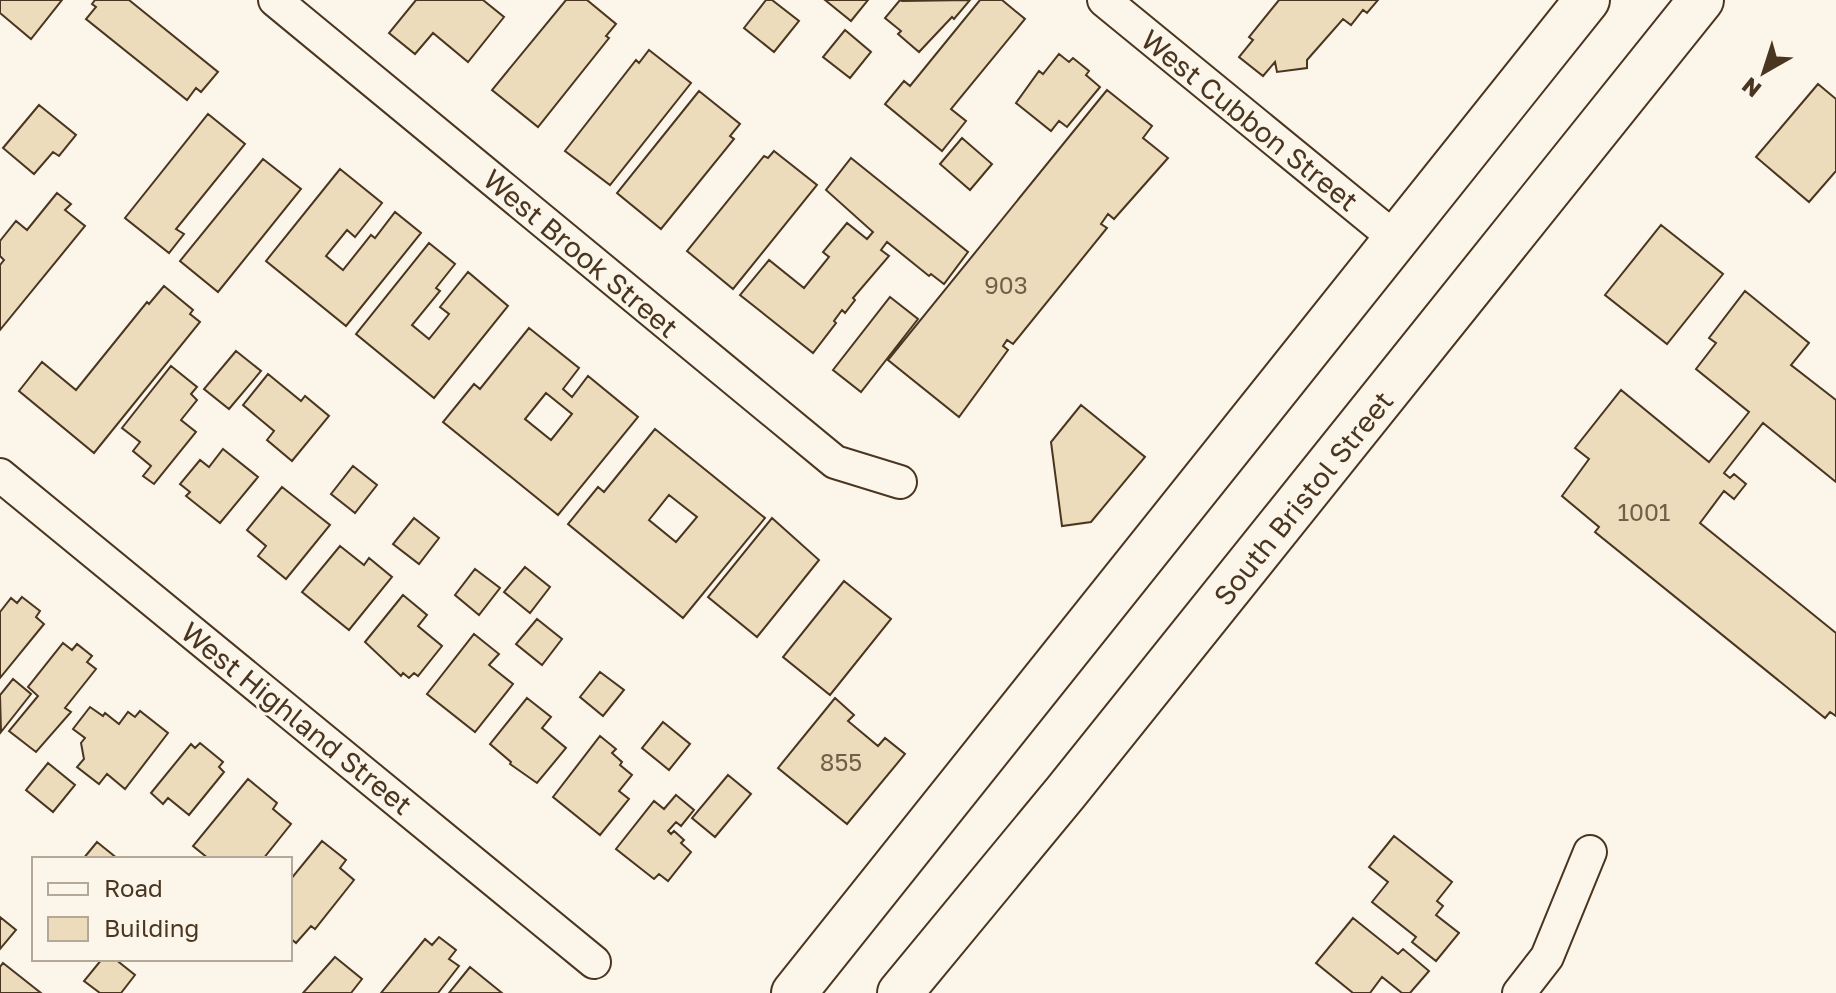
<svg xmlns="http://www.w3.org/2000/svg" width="1836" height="993" font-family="'Golos Text',sans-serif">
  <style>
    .building { fill: #ecdcbc; stroke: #4a3520; stroke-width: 2; fill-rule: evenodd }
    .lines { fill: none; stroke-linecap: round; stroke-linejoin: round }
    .minor-casing { stroke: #4a3520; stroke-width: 36 }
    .primary-casing { stroke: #4a3520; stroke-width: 48 }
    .minor { stroke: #fbf6e9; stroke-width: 32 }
    .primary { stroke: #fbf6e9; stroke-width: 44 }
    .labels { text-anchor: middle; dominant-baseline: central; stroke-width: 6; stroke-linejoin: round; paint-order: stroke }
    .number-label { font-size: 24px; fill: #725f47 }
    .street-label { font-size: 28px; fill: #4a3520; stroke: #fbf6e9 }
  </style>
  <rect width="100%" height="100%" fill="#fbf6e9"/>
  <path class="building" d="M0 0H62L31 39 0 13Z
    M95 0H129L218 72 201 92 196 88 187 100 86 19 96 7 92 4Z
    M416 0H483L504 17 468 62 433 33 415 54 389 33Z
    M566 0H587L616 24 606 36 609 38 538 127 492 90Z
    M766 0H772L799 21 774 52 744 28Z
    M825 0H868L851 21Z
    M900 0 902 1 970 0 954 19 952 17 919 52 898 34 901 31 885 18Z
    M980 0H1002L1025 19 951 109 966 121 942 151 885 104 904 81 910 86Z
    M1279 0H1378L1367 13 1363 10 1351 25 1343 19 1307 60V68L1277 72 1275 62 1263 76 1239 57 1253 40 1249 37Z
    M845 30 871 52 850 78 823 57Z
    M649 50 691 83 610 185 565 151 636 60 639 63Z
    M1059 54 1069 62 1073 58 1089 71 1086 75 1100 87 1067 127 1059 121 1051 131 1016 103 1039 71 1043 74Z
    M1818 84 1836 99V171L1809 202 1756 157Z
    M1107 90 1152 126 1143 138 1168 158 1114 219 1108 214 1101 224 1107 228 1013 344 1007 340 1003 346 1008 350 959 417 888 360Z
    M699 91 740 124 730 136 734 139 661 229 617 193Z
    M39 105 76 135 59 156 53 152 34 174 3 148Z
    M208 114 245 144 176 229 184 234 169 253 125 218Z
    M962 138 992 164 970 190 940 164Z
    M774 151 817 185 733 289 687 251 764 156 768 158Z
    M851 158 968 252 944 284 931 274 929 276 887 242 881 250 889 256 853 298 855 300 845 313 842 310 834 321 836 323 813 353 740 295 769 260 804 288 829 257 823 252 847 223 867 239 873 232 826 190Z
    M263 159 301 189 218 292 180 261Z
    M340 169 382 203 355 237 347 230 326 256 343 270 371 235 375 238 395 212 421 233 346 326 266 261Z
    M57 193 71 204 65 210 85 226 0 330V265L4 260 0 256V241L16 221 27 230Z
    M1661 225 1723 274 1667 344 1605 295Z
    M429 243 455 264 436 288 440 291 412 325 429 339 449 314 440 307 468 272 508 306 434 398 356 334Z
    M164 286 193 310 190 314 200 322 94 453 19 391 42 362 76 390 147 302 149 304Z
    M1745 291 1809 343 1791 365 1836 400V482L1763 423 1724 473 1730 478 1734 474 1746 484 1734 499 1724 491 1700 523 1836 633V716L1830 712 1825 718 1595 532 1599 527 1562 496 1589 459 1575 448 1621 390 1709 462 1749 412 1696 369 1716 343 1709 338Z
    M890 297 918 319 861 392 833 370Z
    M529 328 579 368 563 389 572 397 588 376 638 417 558 515 443 422 474 384 480 389ZM546 393 572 414 551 440 525 419Z
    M236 351 261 371 229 409 204 389Z
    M171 366 197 387 191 394 197 400 181 420 196 432 154 484 143 476 151 466 133 451 140 442 122 428Z
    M268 374 301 401 305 396 329 416 292 461 267 440 274 431 243 405Z
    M1081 405 1145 457 1091 522 1062 526 1051 442Z
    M655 429 765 518 683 618 568 524 598 487 604 492ZM669 495 697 517 676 542 649 520Z
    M223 449 258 477 220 523 186 496 190 492 180 484 200 460 209 467Z
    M353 466 377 485 355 513 331 494Z
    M282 487 330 525 286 579 258 556 266 546 247 530Z
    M414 518 439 538 419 564 393 544Z
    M772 518 819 560 757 637 708 597Z
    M340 546 364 565 369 558 392 577 349 630 302 592Z
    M525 567 550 587 530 613 504 592Z
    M475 569 500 588 479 615 455 595Z
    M844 581 891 619 830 695 783 657Z
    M403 595 427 615 418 626 442 646 418 676 414 673 409 678 403 673 401 676 365 642Z
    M22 597 40 611 36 617 44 624 0 678V612L11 598 17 603Z
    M537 619 562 639 542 665 516 644Z
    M474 634 499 654 489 665 513 684 475 732 427 694Z
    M63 643 72 650 77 644 92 656 87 662 96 669 65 708 71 712 36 752 9 731 38 696 28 687Z
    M600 672 624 690 603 716 580 697Z
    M13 679 31 694 1 732 0 695Z
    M527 698 551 717 542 728 566 748 537 783 510 764 511 762 490 744Z
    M835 698 854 715 848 721 878 746 885 738 905 754 847 824 778 768Z
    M90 707 103 716 105 713 119 724 128 712 135 717 140 711 168 733 125 789 107 774 99 784 77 767 84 759 81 743 85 738 73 729Z
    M663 722 690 744 669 770 642 748Z
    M600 736 616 749 612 753 622 762 620 765 632 775 619 791 629 799 600 835 553 797Z
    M200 743 223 762 219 767 224 772 189 815 168 798 163 804 151 793 191 744 195 748Z
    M48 763 75 785 53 812 26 790Z
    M728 775 751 794 715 837 692 818Z
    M248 779 277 803 273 809 291 824 263 859H209L193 846Z
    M676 795 694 810 681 826 676 822 668 831 671 834 674 831 684 840 681 843 691 852 668 881 659 874 654 879 616 849 654 801 664 809Z
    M1394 836 1452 882 1437 901 1443 906 1436 915 1459 933 1436 961 1412 942 1416 937 1372 902 1388 882 1369 867Z
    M322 841 346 860 340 868 354 880 315 929 311 926 296 943 290 938V880Z
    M97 842 118 859H83Z
    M0 917 16 930 0 949Z
    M1353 918 1398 954 1403 949 1429 971 1410 993H1402L1382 977 1370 993H1353L1316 963Z
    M439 937 456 950 449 959 459 966 438 993H381L425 939 432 945Z
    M335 957 362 979 351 993H303Z
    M102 959H115L135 975 121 993H100L84 981Z
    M3 963 41 993H0V967Z
    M470 967 502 993H449Z"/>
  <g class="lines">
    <g class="minor-casing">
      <path id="minor" d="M275 0 835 462 900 482
        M1104 0 1396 239
        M0 475 594 962
        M1519 993 1547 957 1590 852"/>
    </g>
    <g class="primary-casing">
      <path id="primary" d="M794 993 1587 0
        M900 993 1066 792 1701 0"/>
    </g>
    <use href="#minor" class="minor"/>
    <use href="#primary" class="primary"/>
  </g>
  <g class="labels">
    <g class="number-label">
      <text x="1006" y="284">903</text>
      <text x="1644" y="511">1001</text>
      <text x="841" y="761">855</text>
    </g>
    <g class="street-label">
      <text transform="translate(1250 120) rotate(39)">West Cubbon Street</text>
      <text transform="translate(581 253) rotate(40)">West Brook Street</text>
      <text transform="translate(1303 498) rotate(-51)">South Bristol Street</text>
      <text transform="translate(297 718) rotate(39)">West Highland Street</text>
    </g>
  </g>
  <rect x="32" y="857" width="260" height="104" fill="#fbf6e9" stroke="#b4a999" stroke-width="2"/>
  <rect x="48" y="883" width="40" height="12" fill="#fbf6e9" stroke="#b4a999" stroke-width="2"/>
  <text x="104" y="897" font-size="24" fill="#4a3520">Road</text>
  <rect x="48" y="917" width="40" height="24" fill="#ecdcbc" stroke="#b4a999" stroke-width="2"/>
  <text x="104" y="937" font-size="24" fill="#4a3520">Building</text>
  <g transform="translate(1764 72) rotate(219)" stroke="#fbf6e9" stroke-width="6" paint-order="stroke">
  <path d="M0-6L14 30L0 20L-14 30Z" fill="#4a3520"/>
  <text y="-12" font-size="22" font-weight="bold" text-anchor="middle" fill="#4a3520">N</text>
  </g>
</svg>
